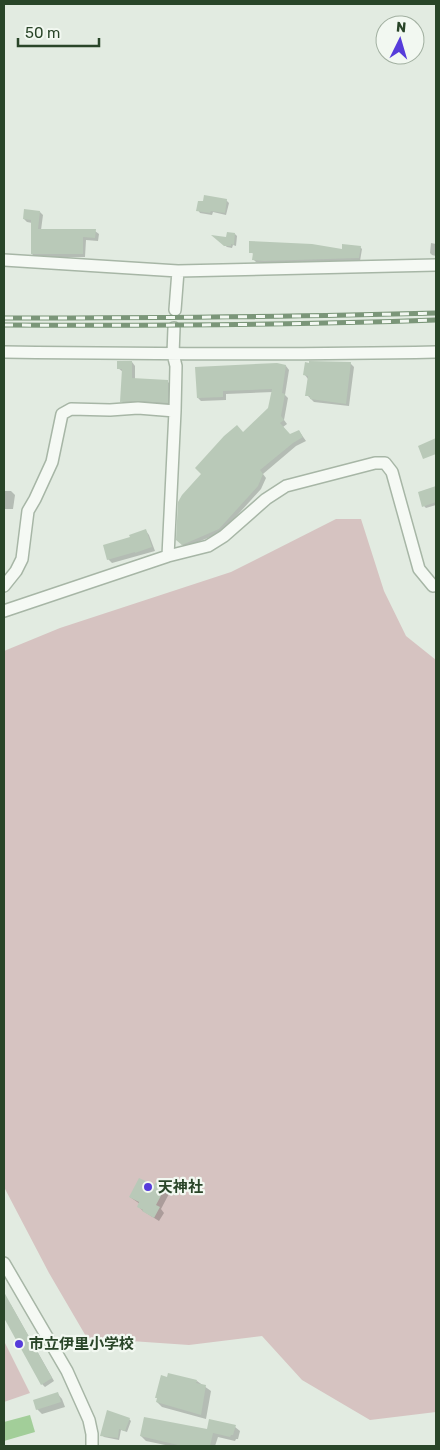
<svg xmlns="http://www.w3.org/2000/svg" width="440" height="1450" font-family="Rubik,'Noto Sans JP',sans-serif">
  <style>
    .green { fill: #d6c3c1 }
    .water { fill: #a2ce99 }
    .shadow { fill: #0003 }
    .building { fill: #b9c9b8 }
    .lines { fill: none; stroke-linecap: round; stroke-linejoin: round }
    .minor-casing { stroke: #a7b6a6; stroke-width: 14 }
    .minor { stroke: #f5f9f4; stroke-width: 11 }
    .rail-casing { stroke: #7b9679; stroke-width: 5 }
    .rail { stroke: #f2f8f1; stroke-width: 3; stroke-dasharray: 9; stroke-linecap: butt }
    .poi-dot { fill: #563cda; stroke: #f2f8f1; stroke-width: 2 }
    .labels { text-anchor: middle; dominant-baseline: central; stroke-width: 4.5; stroke-linejoin: round; paint-order: stroke }
    .poi-label { font-size: 15px; font-weight: bold; fill: #294528; stroke: #f2f8f1; text-anchor: start }
  </style>
  <rect width="100%" height="100%" fill="#e2ebe1"/>
  <path class="green" d="M336 519H361L384 591 406 636 436 660V1412L370 1420 302 1380 262 1336 189 1345 87 1338 49 1273 4 1187V651L60 628 231 572Z
    M4 1341 30 1393 4 1402Z"/>
  <path class="water" d="M30 1415 35 1432 4 1441V1422Z"/>
  <path class="shadow" d="M226 200 229 203 226 215 213 212 212 215 200 213 198 210Z
    M40 212 43 215 41 230 95 231 99 234 98 241 86 240 85 257H35L32 254V223L27 222 24 219Z
    M235 234 237 236 236 246 233 245 232 248 227 247 215 237 227 239Z
    M431 243 436 244V256L432 255 430 253Z
    M360 247 362 249 360 261 267 263 256 262 253 259 254 254 250 252 343 250Z
    M132 362 135 366V380L168 382 171 385V406L125 405 122 401 123 372 118 368Z
    M350 363 354 367 349 406 314 402 307 395 308 379 305 375Z
    M286 366 289 370 285 395 288 398 284 420 287 424 283 427 290 436 299 431 306 441 296 446 263 474 266 478 261 489 222 532 186 547 181 544 202 474 243 433 270 409 273 392 226 394V400L201 401 198 398Z
    M436 487V505L426 508 424 506 419 493Z
    M4 491H11L15 495 13 509H4Z
    M146 531 149 535 155 551 112 563 108 559 132 538Z
    M167 1185 171 1190 161 1209 164 1213 159 1221 143 1211 138 1206 140 1204 130 1197 155 1187Z
    M8 1302 11 1305 54 1381 45 1387 42 1384 4 1316V1304Z
    M197 1381 211 1391 206 1419 162 1407 157 1402Z
    M58 1394 62 1399 65 1407 42 1414 37 1409Z
    M129 1419 131 1421 127 1432 121 1430 119 1440 104 1437 102 1435Z
    M235 1427 240 1431 238 1439H236L235 1441 218 1437 215 1446H170L146 1441 141 1436Z"/>
  <path class="building" d="M204 195 227 199 225 213 211 211 210 213 196 211 198 201H203Z
    M24 209 40 211 38 229H96L95 238 83 237V254H31V220L23 219Z
    M227 232 235 233 234 245 231 244V246H224L211 235 226 237Z
    M249 241 312 244 342 249V244L361 246 359 258 264 261 252 260 253 253H249Z
    M117 361H132V378L168 380V403L138 401 120 402 122 369H117Z
    M309 361 351 362 346 404 310 399V396H305L308 376 303 375 305 362 309 363Z
    M277 363 286 365 282 393 285 394 281 416 284 420 280 423 290 434 299 430 303 437 293 443 260 470 263 474 258 486 219 529 182 545 176 540 178 502 182 495 201 474 195 468 224 436 237 425 243 432 268 408 272 389 223 391V397L197 398 195 367Z
    M436 438V454L423 459 418 446Z
    M436 486V502L422 507 418 492Z
    M146 529 152 547 135 553V552L107 560 103 545 130 537 129 535Z
    M139 1178 154 1185 158 1179 167 1184 156 1205 160 1207 154 1218 142 1211 143 1210 137 1207 139 1202 129 1197Z
    M4 1292 52 1378 41 1385 4 1318Z
    M168 1373 197 1380 196 1383 206 1385 201 1415 156 1402 157 1398H155L161 1375 167 1377Z
    M58 1392 61 1402 36 1410 33 1400Z
    M107 1410 130 1418 125 1431 119 1429 118 1438 100 1436Z
    M144 1417 207 1429 209 1419 236 1425 233 1435H231L230 1437 213 1433 210 1446H182L140 1436Z"/>
  <g class="lines">
    <g class="minor-casing">
      <path id="minor" d="M4 260 178 271 436 265
        M175 310 178 271
        M4 352C148 354 292 355 436 352
        M168 556 175 411 176 366 173 354 174 328
        M4 586 16 571 22 559 28 511 35 499 52 462 62 414 71 409 110 410 138 408 175 411
        M4 611 168 556 208 546 224 536 266 499 286 486 375 463H385L392 472 419 569 433 586
        M4 1263 67 1371 89 1420 92 1434V1446"/>
    </g>
    <use href="#minor" class="minor"/>
    <g class="rail-casing">
      <path id="rail" d="M4 318C148 318 292 317 436 313
        M4 325C148 326 292 325 436 320"/>
    </g>
    <use href="#rail" class="rail"/>
  </g>
  <g class="poi-dot">
    <circle cx="148" cy="1187" r="5"/>
    <circle cx="19" cy="1344" r="5"/>
  </g>
  <g class="labels">
    <g class="poi-label">
      <text x="158" y="1187">天神社</text>
      <text x="29" y="1344">市立伊里小学校</text>
    </g>
  </g>
  <rect width="440" height="1450" fill="none" stroke="#294528" stroke-width="10"/>
  <g transform="translate(400 40) rotate(5)"><circle r="24" fill="#f2f8f1" stroke="#a2b0a1"/>
  <path d="M0-4L9 19L0 12L-9 19Z" fill="#563cda"/>
  <text y="-8" font-size="14" font-weight="bold" text-anchor="middle" fill="#294528">N</text>
  </g>
  <path d="M18 38v8h81v-8" fill="none" stroke="#294528" stroke-width="2.5"/>
  <text x="25" y="38" font-size="15" fill="#294528" stroke="#f2f8f1" stroke-width="4" paint-order="stroke">50 m</text>
</svg>
